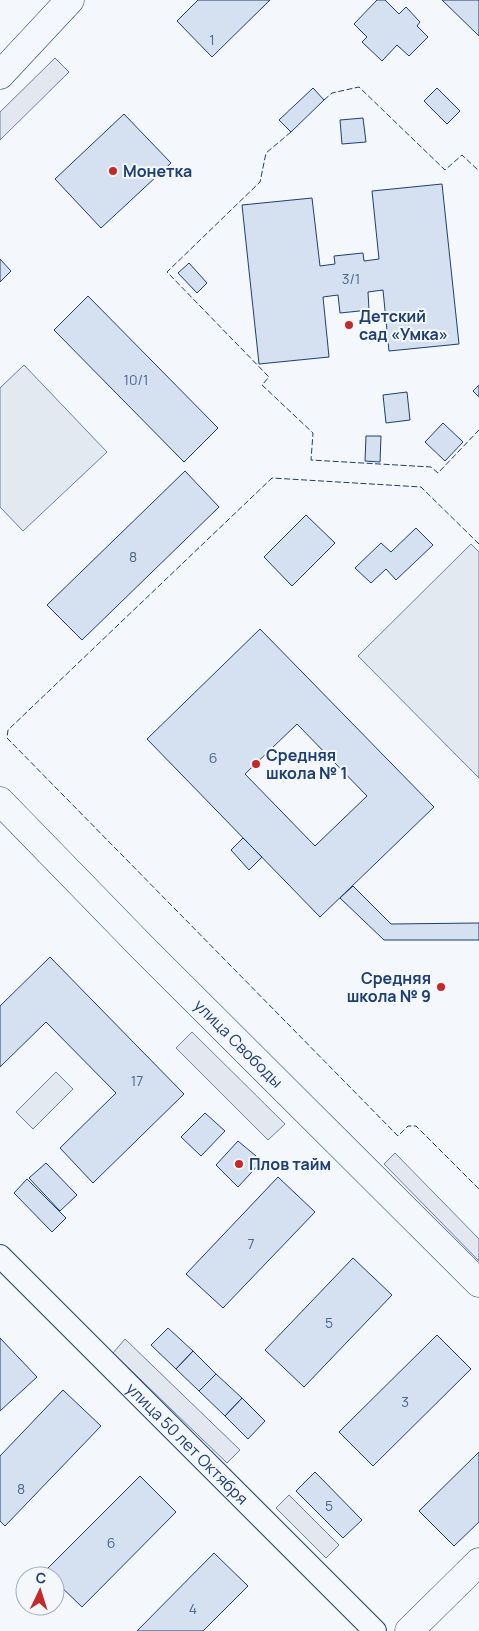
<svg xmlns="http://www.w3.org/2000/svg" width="479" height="1631" font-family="Manrope,sans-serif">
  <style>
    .green { fill: #e3e9f0; stroke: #687fa3 }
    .parking { fill: #e3e8f0; stroke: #687fa3 }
    .building { fill: #d5e0f0; stroke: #1d3f73; fill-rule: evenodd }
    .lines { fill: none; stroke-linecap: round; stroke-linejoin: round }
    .minor-casing { stroke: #1d3f73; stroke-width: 24 }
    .tertiary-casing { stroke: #1d3f73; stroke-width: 29 }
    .secondary-casing { stroke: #1d3f73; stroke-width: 29 }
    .minor { stroke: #f4f7fb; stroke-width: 22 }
    .tertiary { stroke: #f4f7fb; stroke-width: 28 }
    .secondary { stroke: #f4f7fb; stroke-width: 28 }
    .fence { stroke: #1d3f73; stroke-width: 1; stroke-dasharray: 6 2.5; stroke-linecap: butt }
    .poi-dot { fill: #c62828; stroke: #f4f7fb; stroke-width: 2 }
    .labels { text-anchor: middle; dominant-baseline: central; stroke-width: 4; stroke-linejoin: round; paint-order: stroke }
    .number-label { font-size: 14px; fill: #4b6792 }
    .poi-label { font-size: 16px; font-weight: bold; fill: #1d3f73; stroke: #f4f7fb; text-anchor: start }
    .street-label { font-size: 16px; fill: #1d3f73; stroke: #f4f7fb }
  </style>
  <rect width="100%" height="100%" fill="#f4f7fb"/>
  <path class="green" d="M24 365 107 452 23 531 0 507V388Z
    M471 544 479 552V778L358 656Z
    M56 1072 73 1089 33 1129 16 1112Z"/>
  <path class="parking" d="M55 58 69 72 0 140V112Z
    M192 1032 285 1124 268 1140 176 1048Z
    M395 1153 479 1239V1261L384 1164Z
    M125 1339 240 1450 227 1463 113 1353Z
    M289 1495 339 1545 326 1558 276 1508Z"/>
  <path class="building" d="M198 0H270L212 57 177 21Z
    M377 0H385L399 14 406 7 420 22 417 26 428 37 409 56 397 45 382 61 362 42 367 37 354 24Z
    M442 0H479V36Z
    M313 88 324 100 291 132 279 120Z
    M437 88 460 111 447 124 424 101Z
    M124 114 171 163 101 228 55 179Z
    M363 118 366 142 342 144 340 120Z
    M442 184 459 344 389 351 383 290 368 292 369 310 340 313 338 295 323 297 329 357 259 364 242 205 312 198 320 266 335 264 334 256 363 253 364 261 379 259 372 191Z
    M0 259 11 271 0 282Z
    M189 263 207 283 197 293 178 273Z
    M88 296 218 428 184 462 54 330Z
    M479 385V397L473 391Z
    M407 392 410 420 386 423 383 395Z
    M443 423 463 442 445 461 425 442Z
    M366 436H381L380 462 365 461Z
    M185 471 219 507 82 640 47 605Z
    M306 515 335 543 292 586 264 557Z
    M416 528 433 545 396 580 386 569 371 583 355 568 381 543 391 552Z
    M260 629 434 807 320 917 147 739ZM297 724 367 796 315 846 245 774Z
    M243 838 262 857 249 870 231 850Z
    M353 886 391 924 479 923V940H384L340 898Z
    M50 957 184 1094 93 1183 60 1148 116 1093 46 1022 0 1067V1006Z
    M205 1113 225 1131 201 1156 181 1137Z
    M238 1141 262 1161 238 1187 216 1165Z
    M46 1163 77 1195 60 1211 29 1178Z
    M278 1177 315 1212 223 1308 186 1274Z
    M27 1179 66 1218 52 1232 14 1193Z
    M353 1258 392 1295 304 1387 265 1350Z
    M168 1328 193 1351 176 1369 151 1345Z
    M437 1335 471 1369 373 1466 339 1432Z
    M0 1338 37 1377 0 1411Z
    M193 1351 216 1374 199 1391 176 1369Z
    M216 1374 242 1398 225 1416 199 1391Z
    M63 1390 101 1426 5 1526 0 1521V1456Z
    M242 1398 265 1421 248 1439 225 1416Z
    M479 1452V1522L454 1546 419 1511Z
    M315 1472 362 1520 343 1538 296 1491Z
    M140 1476 176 1512 82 1607 55 1581V1576H50L45 1571Z
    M214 1553 248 1586 203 1631H137Z"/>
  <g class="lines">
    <g class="minor-casing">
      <g id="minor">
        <path id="s1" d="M0 1256 375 1631"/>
      </g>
    </g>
    <g class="tertiary-casing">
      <path id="tertiary" d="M409 1631 479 1562"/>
    </g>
    <g class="secondary-casing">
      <g id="secondary">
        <path d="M0 75 70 0"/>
        <path id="s2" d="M0 801 143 948 479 1283"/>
      </g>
    </g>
    <use href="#minor" class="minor"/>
    <use href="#tertiary" class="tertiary"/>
    <use href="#secondary" class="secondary"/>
    <path class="fence" d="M324 100 332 93 359 87 445 170 462 155 479 171
      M291 132 266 153 260 182 167 272 269 377 262 385 313 433 311 460 431 467 438 473 479 430
      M479 544 421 487 272 478 8 730 7 738 398 1136 408 1126H416L479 1189"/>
  </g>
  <g class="poi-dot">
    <circle cx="113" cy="171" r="5"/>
    <circle cx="349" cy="325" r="5"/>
    <circle cx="256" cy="764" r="5"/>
    <circle cx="441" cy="987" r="5"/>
    <circle cx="239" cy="1164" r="5"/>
  </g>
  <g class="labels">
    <g class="number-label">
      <text x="212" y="39">1</text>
      <text x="351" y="278">3/1</text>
      <text x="136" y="379">10/1</text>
      <text x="133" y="556">8</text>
      <text x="213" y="757">6</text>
      <text x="137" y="1080">17</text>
      <text x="251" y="1243">7</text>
      <text x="329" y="1322">5</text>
      <text x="405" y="1401">3</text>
      <text x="21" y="1488">8</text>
      <text x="329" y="1505">5</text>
      <text x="111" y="1542">6</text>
      <text x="193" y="1608">4</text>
    </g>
    <g class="poi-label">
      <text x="123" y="171">Монетка</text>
      <text x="359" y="316">Детский<tspan x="359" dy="18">сад «Умка»</tspan></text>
      <text x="266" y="755">Средняя<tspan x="266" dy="18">школа № 1</tspan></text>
      <text x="431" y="978" text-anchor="end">Средняя<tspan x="431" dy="18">школа № 9</tspan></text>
      <text x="249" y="1164">Плов тайм</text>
    </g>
    <g class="street-label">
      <text stroke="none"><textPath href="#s2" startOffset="340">улица Свободы</textPath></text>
      <text stroke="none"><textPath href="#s1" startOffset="265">улица 50 лет Октября</textPath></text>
    </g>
  </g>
  <g transform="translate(40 1591) rotate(4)"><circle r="24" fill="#f4f7fb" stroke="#9eadc5"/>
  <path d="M0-4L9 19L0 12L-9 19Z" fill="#c62828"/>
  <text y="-8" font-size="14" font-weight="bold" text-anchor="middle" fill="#1d3f73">С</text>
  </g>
</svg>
